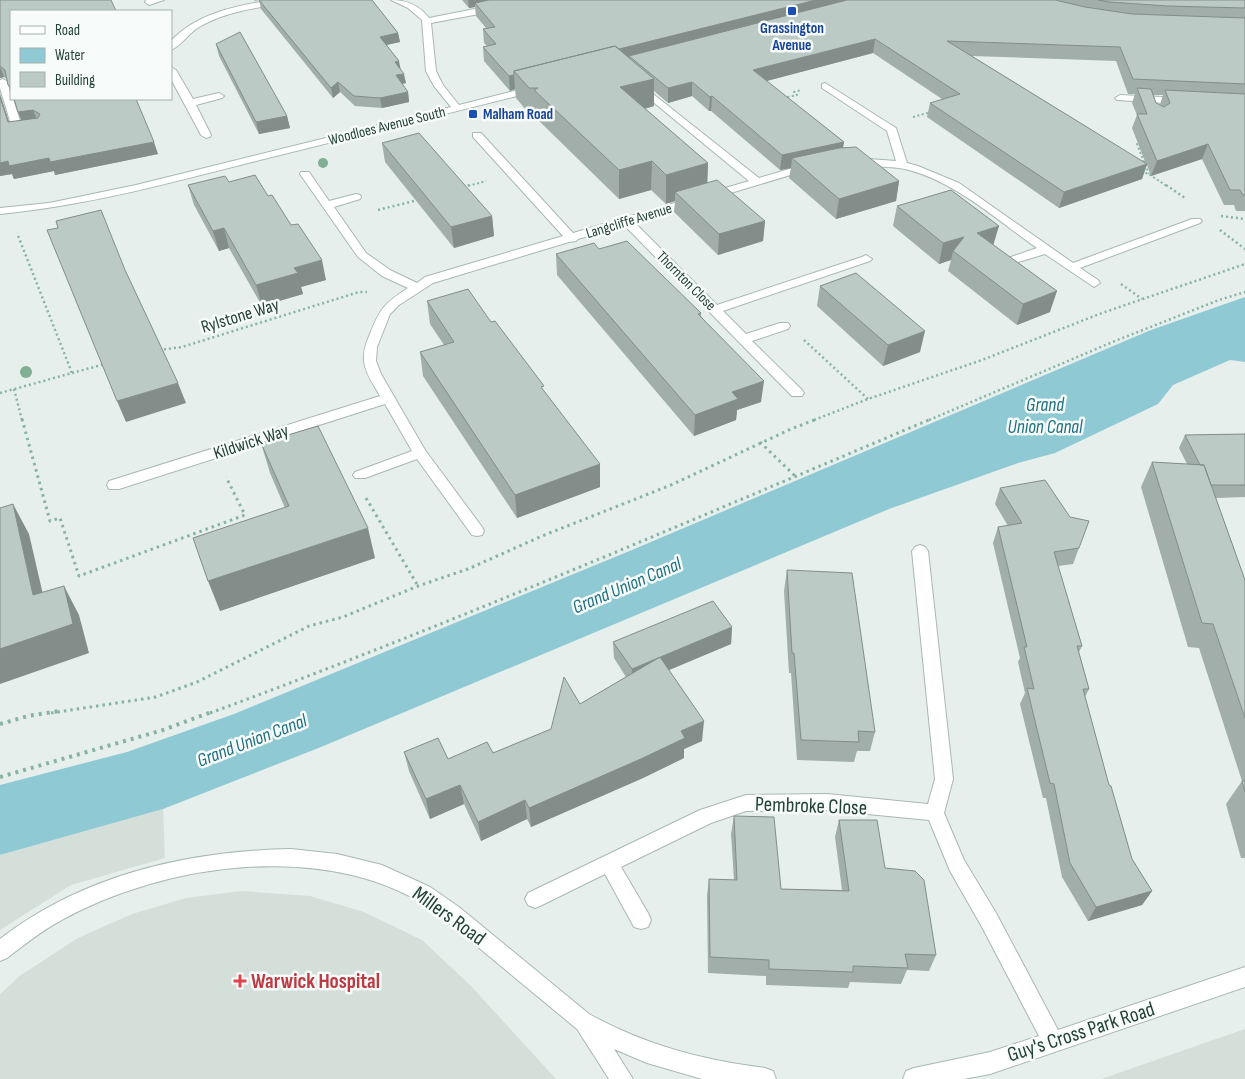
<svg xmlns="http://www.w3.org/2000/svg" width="1245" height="1079" font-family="'Sofia Sans Condensed',sans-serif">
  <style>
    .built { fill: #d4dfda }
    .water { fill: #8ec9d4 }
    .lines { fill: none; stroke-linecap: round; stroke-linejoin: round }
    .minor-casing { stroke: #a8b8b2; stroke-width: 2 }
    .path-far3 { stroke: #86b3a5; stroke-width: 2; stroke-dasharray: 2 2.5; stroke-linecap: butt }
    .path-far2 { stroke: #86b3a5; stroke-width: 2.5; stroke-dasharray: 2 3; stroke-linecap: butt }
    .path-far1 { stroke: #86b3a5; stroke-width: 3; stroke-dasharray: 2.5 4; stroke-linecap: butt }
    .path { stroke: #86b3a5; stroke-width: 4; stroke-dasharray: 3 5; stroke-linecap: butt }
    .minor { fill: #fff; fill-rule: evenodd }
    .tree { fill: #80af93 }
    .wall { fill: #a1aea9; fill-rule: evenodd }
    .shaded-wall { fill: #838d89 }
    .building { fill: #bbcac4; stroke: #838d89 }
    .transit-dot { fill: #1a4fb4; stroke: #f7fbf9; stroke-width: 2 }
    .health-dot { fill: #e0444e; stroke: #f7fbf9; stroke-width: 2 }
    .labels { text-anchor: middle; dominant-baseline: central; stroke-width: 5; stroke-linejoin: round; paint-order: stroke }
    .far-transit-label { font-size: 15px; font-weight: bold; fill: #164399; stroke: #f7fbf9 }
    .far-street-label { font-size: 15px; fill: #24423a; stroke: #f7fbf9 }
    .street-label { font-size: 18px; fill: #24423a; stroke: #f7fbf9 }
    .water-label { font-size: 19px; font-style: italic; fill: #1c6f80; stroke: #f7fbf9 }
    .near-street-label { font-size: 21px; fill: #24423a; stroke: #f7fbf9 }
    .near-health-label { font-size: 21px; font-weight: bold; fill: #be3a42; stroke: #f7fbf9; text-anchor: start }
  </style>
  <rect width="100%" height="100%" fill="#e6efeb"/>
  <path class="built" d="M163 809 165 858 71 885 0 930V855Z
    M242 891 310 896 364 912 422 940 471 986 556 1079H0V994L21 975 78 938 132 914 186 898Z
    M1245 1029V1079H1101Z"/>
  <path class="water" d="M1245 297V362L1230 360 1173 385 1158 404 1055 453 1018 463 889 509 321 747 163 809 0 855V785L127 752 234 714 632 550 1151 330Z"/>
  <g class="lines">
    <g class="minor-casing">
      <path id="minor" d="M146 0H164L149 5 145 2Z
        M272 0H294L290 3C259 7 226 11 199 27 189 33 181 46 171 50V41C197 13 236 6 272 0Z
        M391 0C407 0 419 5 429 18L495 5 499 8 495 11 431 23 436 71 443 85 459 105 534 86 539 89 537 91C441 115 345 139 248 163 166 184 84 206 0 214V208L49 203 136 185 451 107 434 86 426 71 422 20 408 8Z
        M171 67 176 70 193 99 219 93 224 96 222 98 196 105 211 135 210 137 206 138 201 135 171 79Z
        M3 79 8 82 11 99H13L22 127H31V131L18 134 13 131 0 88V80Z
        M638 82 759 178 810 163 815 166 814 168 634 222 717 305 862 257 866 255 872 259 870 261 723 311 746 334 780 323H788L790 326 788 329 752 341 802 390 804 393 802 396H792L624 225 578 239 576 241 569 242 433 283 399 305 390 314 377 347 376 361 381 374 425 450 482 527 484 531 482 535 477 536 472 535 417 459 365 478H355L353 475 355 472 412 451 385 404 119 489H109L107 485 109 481 380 396C374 385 365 373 364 361 363 351 366 343 370 334 380 308 385 303 408 288L382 276 358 257 300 174 301 172H309L329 201 356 194 360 195 361 197 360 199 334 207 366 253 390 270 417 283 425 277 563 236 473 137V133H481L573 233 749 181 635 87V83Z
        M825 83 896 128 907 163 918 166 959 183 1073 263 1192 219H1200L1202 221 1200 223 1080 268 1098 280 1100 283 1094 287 1045 254 1015 263 1011 261 1009 259 1011 257 1037 248C997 220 957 183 909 170 890 165 870 168 851 163L850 161 855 158 896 161 887 131 822 88V84Z
        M1120 95 1181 98 1186 101 1181 104 1117 100 1115 98Z
        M920 545 925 547 928 551 953 779 944 813 964 860 996 913 1058 1030 1245 967V987L990 1074 964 1079H903L906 1071 914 1068 990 1052 1039 1036 982 927 950 871 929 820 827 810 746 811 711 823 621 867 648 913 651 920 648 927 641 929 634 927 605 874 542 905 535 908 528 905 525 899 528 893 700 810 746 795 827 794 928 804 935 779 912 551 915 547Z
        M291 849 337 854 382 865 430 887 459 907 589 1014C645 1045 702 1060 765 1068L773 1071 776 1079H702L647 1063 614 1049 633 1079H609L577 1029 438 914C336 838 165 862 60 921 41 931 24 945 7 958L0 961V939C83 875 188 851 291 849Z"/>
    </g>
    <path class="path-far3" d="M783 98 797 95 794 92 801 90
      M913 117 931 112
      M1142 144H1137L1149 174
      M1141 172 1149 174 1168 187
      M464 187 486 181"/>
    <path class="path-far2" d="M1166 185 1185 198
      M463 187 469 185
      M378 210 418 200
      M1221 216 1245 219
      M1220 230 1245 249
      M1121 284 1142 299
      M804 340 868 399
      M159 350 182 347 359 292H367
      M72 373 105 364
      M14 389 22 420
      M0 393 72 373 17 233
      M814 420 868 399 982 360 1102 313 1245 264
      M929 420 1115 341 1219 300 1245 292"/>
    <path class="path-far1" d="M22 419 50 521 60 518 79 576 245 515 226 477
      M760 442 795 476
      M366 498 418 586
      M51 713 156 697 197 682 309 626 343 617 418 586 468 569 542 536 671 485 791 429 817 419
      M210 713C454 623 692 520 931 419"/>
    <path class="path" d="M0 724 28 716 59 711
      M0 777 163 730 214 711"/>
    <use href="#minor" class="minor"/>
  </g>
  <g class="tree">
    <circle cx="323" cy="163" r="5"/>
    <circle cx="26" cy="372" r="6"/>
  </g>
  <path class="wall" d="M0 0 11 11V94L8 85 7 79 4 77 0 78Z
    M254 0H372L398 33 400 42 387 45 400 68 406 83 402 84 408 92 409 102 382 108 355 106 340 92 333 98 261 9 259 0 255 1Z
    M462 0H1245V211H1236L1234 205H1224L1202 159 1151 176 1147 165 1142 179 1059 208 927 117 930 103 942 99 873 53 766 81 844 142 843 148 899 181 896 201 836 219 789 178 791 168 780 170 711 111H709L692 96 668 103 654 91V106L645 109 708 163 707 183 765 221 763 241 718 255 674 212 675 201 666 204 651 190 619 199 535 117V116H531L516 98 515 89 510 91 484 61 483 47 487 46 484 43 483 29 486 28 476 16 475 7 469 8ZM972 56 1116 61 1128 94H1135L1132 103 1137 115 1132 128 1146 164ZM1153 95H1163L1160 105 1156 103Z
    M216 44 287 116 290 128 259 134 219 56Z
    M0 94 9 122 22 120 14 99 158 154 55 175 54 171 14 179 12 174 0 176Z
    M382 143 492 216 494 236 454 248 385 162Z
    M188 185 268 196 326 280 301 287 303 294 262 306 229 248 219 251 194 205Z
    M897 206 994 245 1050 312 1017 325 948 271 951 260 939 264 893 226Z
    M599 249 701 313V316L761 402 737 410 736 420 694 436 557 275 556 254Z
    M820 286 920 352 883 366 817 306Z
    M427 301 491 322 544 391 600 487 517 518 423 376 420 352 444 345 430 324Z
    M1245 434V497L1216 498 1245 580V858H1241L1226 804 1242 781 1199 648 1188 647 1141 487 1152 462 1187 464 1179 448 1185 435Z
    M261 443 375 558 220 611 285 508 270 473Z
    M1000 488 1079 548 1073 564 1058 566 1082 646 1079 652 1089 689 1085 697 1109 785 1132 859 1152 891 1142 905 1088 921 1062 877 1046 798H1043L1020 704 1025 693 1018 662 1020 658 993 543 998 527 1008 526 995 504Z
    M787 570 875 732 870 751H857L854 762 797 760 791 673H789L784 591Z
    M732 627 731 644 669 670 702 741 684 749V758L643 778 531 827 527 819 481 841 464 804 430 819 409 771 404 752 448 759 493 753 551 729 580 704 626 677 614 658 613 642Z
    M734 816 781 889 842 890 835 837 839 820 885 868 936 955 929 971 907 970 901 984 850 982 848 988 766 985V976L708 973 707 896 709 879 734 880 731 834Z"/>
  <path class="shaded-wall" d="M468 0H513L475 3V7L469 8Z
    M816 0H869L629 56V61L517 74Z
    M398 33 400 42 381 46 380 37Z
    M875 39 873 53 752 85 753 70Z
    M399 61 401 71 395 62Z
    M0 67 4 77 0 78Z
    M404 74 406 83 397 85 396 75Z
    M514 75 515 89 510 91 509 76Z
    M654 79V106L620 115V87Z
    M338 82 340 92 333 98 331 88Z
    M692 82V96L668 103V88Z
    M408 92 409 102 382 108 380 98Z
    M0 94 13 135 8 122 0 97Z
    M712 96 711 111H709L710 97Z
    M33 110 38 122 23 125 18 112Z
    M287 116 290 128 259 134 256 122Z
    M154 142 158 154 55 175 54 171 14 179 12 174 0 176V163Z
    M844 142 841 157 792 158 791 168 780 170 782 155Z
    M1208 144 1202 159 1151 176 1157 161Z
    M652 161 651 190 619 199V170Z
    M708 163 707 192H675V201L666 204V175Z
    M1147 164 1142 179 1059 208 1064 192Z
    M899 181 896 201 836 219 839 199Z
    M492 216 494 236 454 248 451 227Z
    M765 221 763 241 718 255 719 234Z
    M999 226 993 246 977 233Z
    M224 228 229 248 219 251 213 231Z
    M964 237 953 251 951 260 939 264 943 243Z
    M322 260 326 280 301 287 303 294 262 306 256 285 294 268Z
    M1057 291 1050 312 1017 325 1023 304Z
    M925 331 920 352 883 366 888 345Z
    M764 381 761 402 737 410 736 420 694 436 695 415 732 392Z
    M178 383 186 403 126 422 117 401Z
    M600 464V487L517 518 515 495Z
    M13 504 29 534 50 625 33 595Z
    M368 528 375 558 220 611 208 581Z
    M64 586 79 615 89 653 0 684V649Z
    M732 627 731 644 631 686 632 669Z
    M704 721 702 741 684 749V758L643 778 531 827 529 808 681 731Z
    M460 785 464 804 430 819 426 799Z
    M525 800 527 819 481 841 478 822Z
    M1152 891 1142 905 1088 921 1096 907Z"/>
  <path class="building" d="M0 0H111L116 11H11V90L10 86 8 85 5 70 0 66Z
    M259 0H372L398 33 380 37 399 61 395 62 404 74 396 75 408 92 380 98 354 96 338 82 331 88Z
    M489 0H816L619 49 615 46 514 71V75L509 76 483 47 496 44 483 29 495 27 475 3Z
    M847 0H1055L1085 7 1132 14 1245 18V84L1133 79 1120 47 947 41 1147 164 1064 192 930 103 960 94 875 39 753 70 844 142 782 155 712 96 710 97 692 82 668 88 629 56Z
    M1098 0H1245V8L1167 6 1110 2Z
    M240 32 287 116 256 122 216 44Z
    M615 46 654 79 620 87 708 163 666 175 652 161 619 170 534 90 538 88H529L514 71Z
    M1137 88 1151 89 1156 103 1164 107 1170 103 1165 90 1245 94V195H1243L1240 190H1230L1208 144 1157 161 1137 114H1147Z
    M0 97 8 122 38 118 40 114 33 110 18 112 14 99H136L154 142 50 162 49 158 9 166 8 161 0 163Z
    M419 133 492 216 451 227 382 143Z
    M856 147 899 181 839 199 792 158 839 148Z
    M255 175 268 196 272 195 291 225 298 224 322 260 294 268 298 273 256 285 224 228 213 231 188 185 225 176 229 182Z
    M717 180 765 221 719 234 675 192Z
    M951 190 999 226 977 233 1057 291 1023 304 953 251 964 237 943 243 897 206Z
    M101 210 125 270 178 383 117 401 47 230 58 228 56 221Z
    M627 241 701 313 698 314 764 381 732 392 738 399 695 415 556 254 594 243 599 249Z
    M856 273 925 331 888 345 820 286Z
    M468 289 491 322 495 321 544 386 541 387 600 464 515 495 420 352 454 342 427 301Z
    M318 426 368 528 208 581 193 538 289 506 261 443Z
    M1245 434V485H1211L1204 465H1200L1185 435Z
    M1152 462 1204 465 1245 580V718L1213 624 1202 623Z
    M1045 480 1070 517 1089 521 1079 548 1054 552 1082 646H1077L1089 689H1083L1109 785 1111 786 1132 859 1152 891 1096 907 1070 863 1054 784 1050 783 1027 688 1034 689 1024 647H1027L998 527 1022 523 1000 488Z
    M13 504 33 595 64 586 73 624 0 649V508Z
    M787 570 852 573 875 732 858 731 859 742 801 740 794 653H792Z
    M713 601 732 627 632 669 613 642Z
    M660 657 704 721 681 731 685 738 643 758 529 808 525 800 478 822 460 785 426 799 404 752 438 738 448 759 487 742 493 753 551 729 564 677 580 704Z
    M1242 781H1245V792Z
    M734 816 774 817 781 889 849 891 839 820H877L885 868 915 871 924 880 936 955 905 954 908 968 853 966V972L769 969V960L710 957 709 879 737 880Z"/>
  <g class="transit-dot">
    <rect x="787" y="6" width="10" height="10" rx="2.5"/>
    <rect x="468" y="109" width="10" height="10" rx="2.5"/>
  </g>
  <path class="health-dot" d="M237.5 973.5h5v5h5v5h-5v5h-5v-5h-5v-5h5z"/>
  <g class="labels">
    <g class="far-transit-label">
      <text x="792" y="28">Grassington<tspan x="792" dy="17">Avenue</tspan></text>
      <text x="483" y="114" text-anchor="start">Malham Road</text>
    </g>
    <g class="far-street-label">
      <text transform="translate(387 126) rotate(-14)">Woodloes Avenue South</text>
      <text transform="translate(629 221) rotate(-17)">Langcliffe Avenue</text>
      <text transform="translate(686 281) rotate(45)">Thornton Close</text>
    </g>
    <g class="street-label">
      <text transform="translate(240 316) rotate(-17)">Rylstone Way</text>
      <text transform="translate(251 442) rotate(-18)">Kildwick Way</text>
    </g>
    <g class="water-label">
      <text x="1045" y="405">Grand<tspan x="1045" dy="22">Union Canal</tspan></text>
      <text transform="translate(627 586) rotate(-23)">Grand Union Canal</text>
      <text transform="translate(252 741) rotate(-21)">Grand Union Canal</text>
    </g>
    <g class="near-street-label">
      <text transform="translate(811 806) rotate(2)">Pembroke Close</text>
      <text transform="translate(449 916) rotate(36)">Millers Road</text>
      <text transform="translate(1081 1032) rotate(-18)">Guy's Cross Park Road</text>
    </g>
    <g class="near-health-label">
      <text x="251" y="981">Warwick Hospital</text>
    </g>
  </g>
  <rect x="10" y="10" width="162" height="90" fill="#f7fbf9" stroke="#a3b1ad"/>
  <rect x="20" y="26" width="25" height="8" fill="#ffffff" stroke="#a3b1ad"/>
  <text x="55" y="35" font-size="15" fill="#24423a">Road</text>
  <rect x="20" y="48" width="25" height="15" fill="#8ec9d4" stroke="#a3b1ad"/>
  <text x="55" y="60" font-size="15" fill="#24423a">Water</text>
  <rect x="20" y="72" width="25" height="15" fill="#bbcac4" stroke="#a3b1ad"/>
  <text x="55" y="85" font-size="15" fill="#24423a">Building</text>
</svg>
